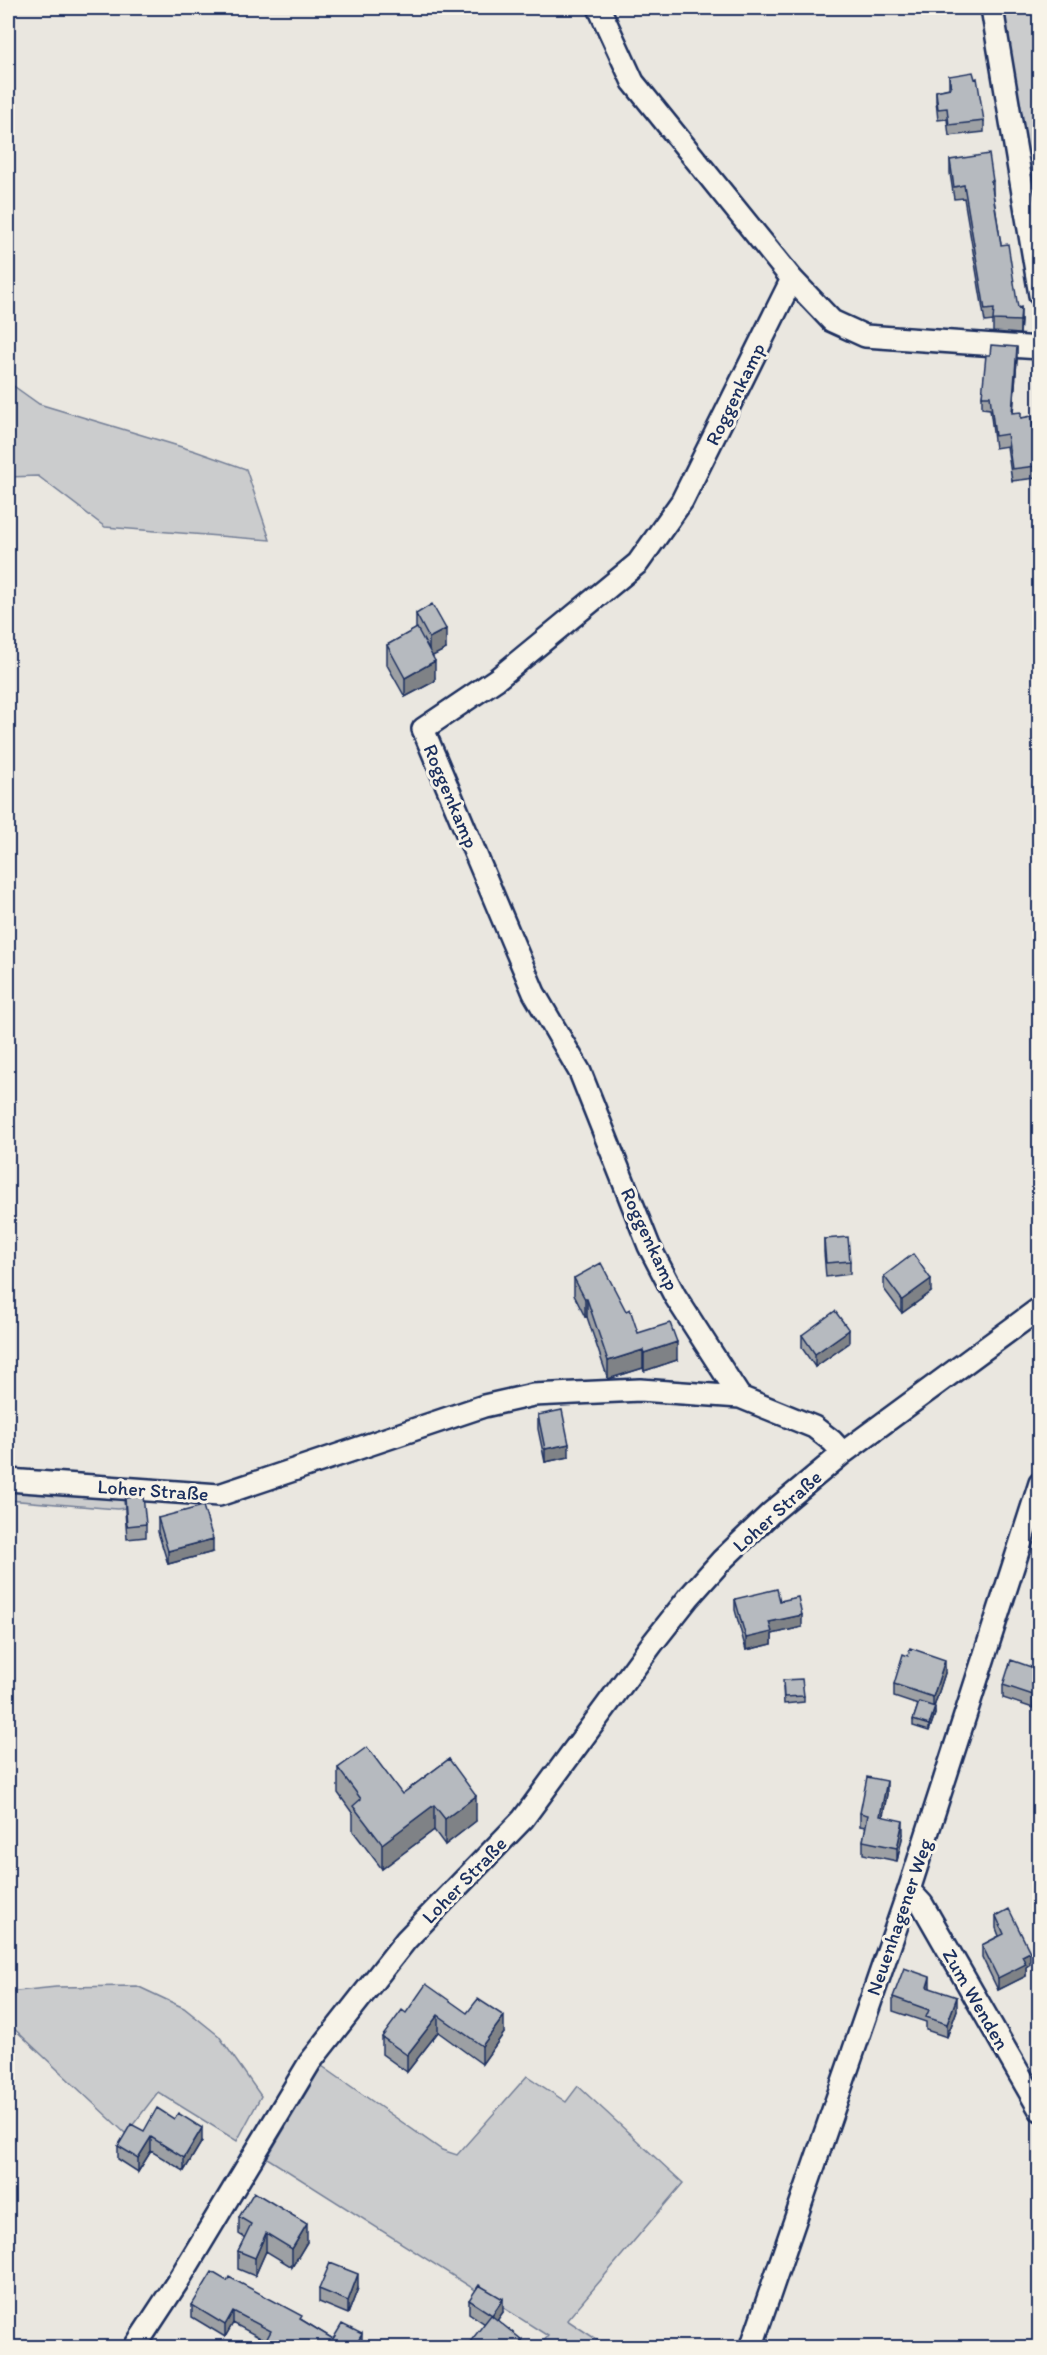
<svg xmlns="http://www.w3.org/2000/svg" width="1047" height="2355" font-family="Itim,sans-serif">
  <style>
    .green { fill: #cbcccd; stroke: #737e96; stroke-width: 1.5 }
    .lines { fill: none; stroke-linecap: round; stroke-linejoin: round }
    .minor-casing { stroke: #1b2f5e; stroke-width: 26 }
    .minor { stroke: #f7f3e8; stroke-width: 21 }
    .wall { fill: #9da0a4; stroke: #1b2f5e; stroke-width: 1.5 }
    .shaded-wall { fill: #7f8286; stroke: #1b2f5e; stroke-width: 1.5 }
    .building { fill: #b6babf; stroke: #1b2f5e; stroke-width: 1.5 }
    .labels { text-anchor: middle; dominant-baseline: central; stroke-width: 6; stroke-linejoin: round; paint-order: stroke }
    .street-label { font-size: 20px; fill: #1b2f5e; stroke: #f7f3e8 }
  </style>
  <rect width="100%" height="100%" fill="#eae7e0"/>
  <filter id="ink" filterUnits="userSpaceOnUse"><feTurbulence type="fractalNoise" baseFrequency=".0167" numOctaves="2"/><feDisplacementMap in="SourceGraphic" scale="12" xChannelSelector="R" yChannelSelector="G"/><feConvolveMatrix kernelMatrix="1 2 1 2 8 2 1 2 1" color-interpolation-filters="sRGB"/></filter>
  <g filter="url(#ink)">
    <path class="green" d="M999 8H1039V242Z
      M8 382 39 404 195 451 246 469 270 540 105 527 38 476 8 477Z
      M8 1472 119 1480 125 1508 117 1509 8 1500Z
      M137 1986 184 2008 219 2036 261 2096 237 2141 158 2092 126 2134 8 2023V1992L56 1987Z
      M322 2066 442 2150 457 2155 527 2076 566 2102 578 2086 683 2183 567 2320 608 2347H539L548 2336 267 2158Z"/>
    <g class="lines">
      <g class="minor-casing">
        <path id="minor" d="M599 8 633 82 792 279 832 321 865 336 1040 348
          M992 8 1040 295
          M740 1397 675 1296 649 1246 580 1072 534 993 423 729 497 679 638 563 682 501 792 279
          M8 1480 219 1495 484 1406 533 1395 640 1390 740 1397 814 1427 832 1441 843 1453
          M909 1890 922 1904 1040 2110
          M134 2348 178 2281 310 2062 406 1940 523 1819 652 1644 689 1597 722 1560 771 1513 843 1453 1040 1308
          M751 2348 909 1890 1040 1483"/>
      </g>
      <use href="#minor" class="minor"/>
    </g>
    <path class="wall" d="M949 76 984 121V132L949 136 947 119 938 120 936 101V91L949 88Z
      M950 160 993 181V193L1001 245 1021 320 1020 334 993 332V321L985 322 964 198 954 199 950 173Z
      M990 355 1017 359 1013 413 1021 418 1036 466V478L1012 481 1007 446 995 448 990 409 982 408V396Z
      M416 614 446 649 432 656 435 681 405 697 387 665V645L416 629Z
      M824 1239 850 1261V1274L826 1277 824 1252Z
      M884 1276 931 1292 902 1313 884 1289Z
      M574 1278 626 1311 638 1333 677 1360 644 1371 643 1368 608 1379 587 1317H585L574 1295Z
      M802 1335 849 1343 815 1367 802 1348Z
      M538 1415 569 1457 545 1462 538 1429Z
      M125 1498 146 1524V1537L127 1539 125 1511Z
      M158 1518 213 1552 168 1564 158 1532Z
      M735 1599 780 1601 802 1627 772 1634V1644L746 1650 735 1610Z
      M1040 1660V1694L1038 1693 1033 1708 1003 1698V1685L1034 1668Z
      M945 1673 934 1707 935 1714 929 1731 913 1726V1720L918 1705 894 1697V1684Z
      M783 1687 804 1696V1702L784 1704Z
      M449 1759 476 1821 445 1845 434 1830 382 1869 353 1831V1814L338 1793V1768L402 1794Z
      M887 1794 883 1816 903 1834 897 1861 863 1854V1841L866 1827 860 1826V1813Z
      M996 1916 1030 1964 1026 1967V1976L998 1990 982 1957V1945L999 1936 996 1928Z
      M930 1988 957 2010 947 2037 926 2030V2022L893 2011V1997Z
      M406 2013H467L504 2033 482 2064 438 2032 407 2072 382 2054V2037Z
      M144 2131 202 2141 184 2171 151 2151 138 2172 118 2159V2146Z
      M239 2217 307 2242 292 2267 266 2251 255 2276 238 2269V2251L245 2238 239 2234Z
      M227 2281 302 2320 333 2339 362 2346 361 2348H262L266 2341 233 2323 225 2337 192 2317V2305Z
      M358 2288 348 2314 319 2302V2289Z
      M469 2300 503 2312 497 2320 522 2348H466L485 2324 469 2313Z"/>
    <path class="shaded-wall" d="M1021 307V320L1020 334V321Z
      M1017 347V359L1012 425V413Z
      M446 629V649L429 658V638Z
      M435 661V681L405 697V678Z
      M931 1279V1292L902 1313V1300Z
      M585 1299H587V1317H585Z
      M849 1330V1343L815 1367V1354Z
      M677 1342V1360L644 1371V1353Z
      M643 1350V1368L608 1379V1361Z
      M569 1444V1457L545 1462V1449Z
      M213 1539V1552L168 1564V1551Z
      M802 1615V1627L772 1634V1644L746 1650V1638L769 1622Z
      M945 1660V1673L933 1710V1697Z
      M1038 1680V1693L1033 1708V1695Z
      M935 1707V1714L929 1731V1725Z
      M887 1781V1794L880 1829V1816Z
      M476 1796V1821L445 1845V1819Z
      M434 1805V1830L382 1869V1844Z
      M903 1821V1834L897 1861V1848Z
      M1030 1952V1964L1026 1967V1976L998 1990V1978L1022 1956Z
      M930 1977V1990L927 1987Z
      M957 1997V2010L947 2037V2024Z
      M438 2015V2032L407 2072V2055Z
      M504 2016V2033L482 2064V2046Z
      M202 2128V2141L184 2171V2158Z
      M151 2137V2151L138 2172V2158Z
      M307 2224V2242L292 2267V2249Z
      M266 2233V2251L255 2276V2258Z
      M358 2274V2288L348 2314V2301Z
      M503 2299V2312L492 2328V2315Z
      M233 2311V2323L225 2337V2325Z
      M362 2334V2346L361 2348H354Z
      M522 2340V2348H517Z"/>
    <path class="building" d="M973 72 975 79 977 78 984 121 949 125 947 108 938 109 936 91 951 88 949 76Z
      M989 154 993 181H991L1001 245 1008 244 1018 308 1021 307 1020 321 993 320 994 309 985 310 964 185 954 187 950 160Z
      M991 345 1017 347 1012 413 1021 412V418L1032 416 1036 466 1012 469 1007 434 995 436 990 396H982L986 355H990Z
      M432 604 446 629 429 638 416 614Z
      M417 628 435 661 405 678 387 645Z
      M848 1237 850 1261 826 1263 824 1239Z
      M913 1254 931 1279 902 1300 884 1276Z
      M601 1263 626 1311 630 1309 638 1333 670 1323 677 1342 644 1353 643 1350 608 1361 587 1299H585L574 1278Z
      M835 1311 849 1330 815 1354 802 1335Z
      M562 1410 569 1444 545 1449 538 1415Z
      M143 1496 146 1524 127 1526 125 1498Z
      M203 1506 213 1539 168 1551 158 1518Z
      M777 1589 780 1601 798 1597 802 1615 769 1622 772 1632 746 1638 735 1599Z
      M910 1648 945 1660 933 1697 894 1684 903 1654 908 1656Z
      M1037 1659 1040 1660V1680H1038L1033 1695 1003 1685 1011 1660 1034 1668Z
      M802 1679 804 1696 784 1697 783 1680Z
      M919 1702 935 1707 929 1725 913 1720Z
      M367 1747 402 1794 449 1759 476 1796 445 1819 434 1805 382 1844 353 1806 361 1799 338 1768Z
      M867 1777 887 1781 880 1816 903 1821 897 1848 863 1841 868 1815 860 1813Z
      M1009 1909 1030 1952 1022 1956 1026 1964 998 1978 982 1945 1004 1934 996 1916Z
      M904 1968 930 1977 927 1987 957 1997 947 2024 926 2017 929 2010 893 1997Z
      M426 1984 467 2013 478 1999 504 2016 482 2046 438 2015 407 2055 382 2037 402 2010 406 2013Z
      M157 2108 174 2119 178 2113 202 2128 184 2158 151 2137 138 2158 118 2146 131 2124 144 2131Z
      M254 2192 307 2224 292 2249 266 2233 255 2258 238 2251 251 2224 239 2217Z
      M330 2263 358 2274 348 2301 319 2289Z
      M212 2272 227 2281 229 2277 302 2316 300 2319 333 2339 342 2324 362 2334 354 2348H262L271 2331 233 2311 225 2325 192 2305Z
      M479 2285 503 2299 492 2315 469 2300Z
      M491 2315 522 2340 517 2348 466 2347Z"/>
  </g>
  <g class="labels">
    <g class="street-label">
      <text transform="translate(735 394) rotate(-64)">Roggenkamp</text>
      <text transform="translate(451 796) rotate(67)">Roggenkamp</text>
      <text transform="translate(650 1239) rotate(65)">Roggenkamp</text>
      <text transform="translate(153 1490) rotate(4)">Loher Straße</text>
      <text transform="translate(777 1511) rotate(-42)">Loher Straße</text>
      <text transform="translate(464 1880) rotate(-46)">Loher Straße</text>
      <text transform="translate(899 1917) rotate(-71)">Neuenhagener Weg</text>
      <text transform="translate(976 1999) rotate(60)">Zum Wenden</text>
    </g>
  </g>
  <rect width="1047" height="2355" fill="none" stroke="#f7f3e8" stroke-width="30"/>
  <rect x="15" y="15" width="1017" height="2325" fill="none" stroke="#1b2f5e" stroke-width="2" filter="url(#ink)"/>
</svg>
